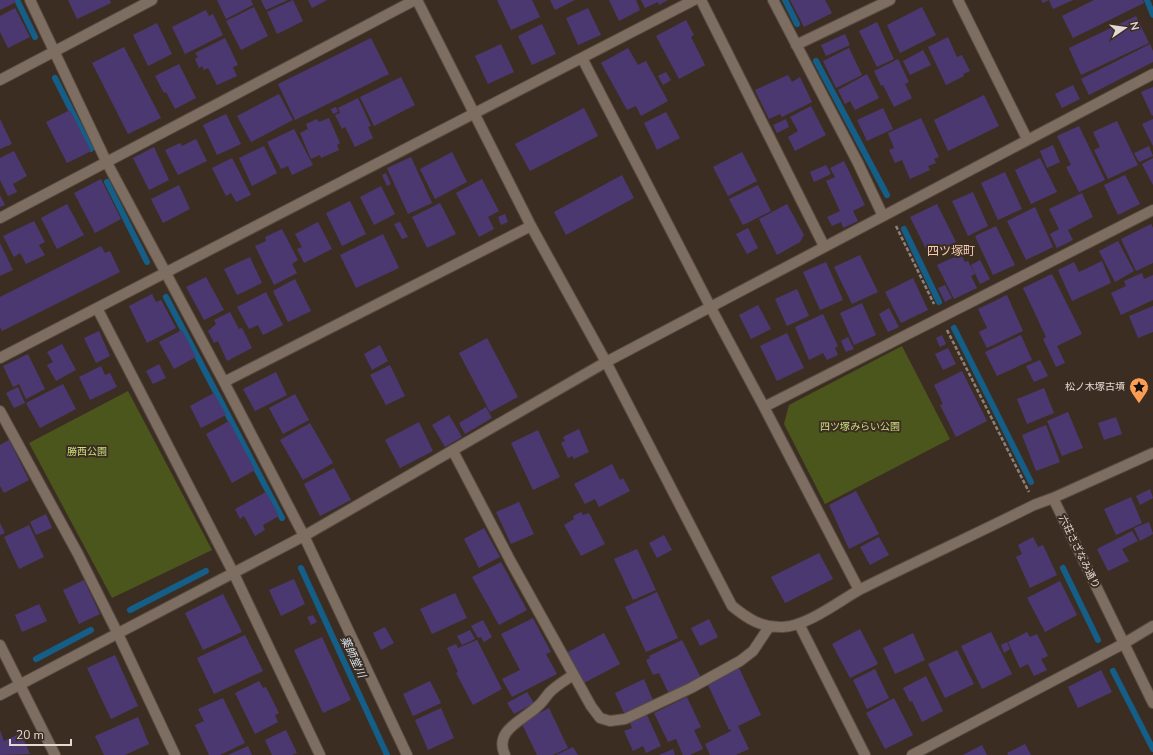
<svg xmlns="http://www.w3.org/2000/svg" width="1153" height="755" font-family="'Nunito Sans','Noto Sans JP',sans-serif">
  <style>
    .green { fill: #4b561c }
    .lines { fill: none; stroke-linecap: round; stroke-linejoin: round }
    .stream { stroke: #145e87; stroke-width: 6 }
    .building { fill: #4c3871 }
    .minor-casing { stroke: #584c42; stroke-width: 12 }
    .path { stroke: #8e8178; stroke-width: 2.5; stroke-dasharray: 4 2; stroke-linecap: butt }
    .minor { stroke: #7e6d61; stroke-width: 10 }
    .labels { text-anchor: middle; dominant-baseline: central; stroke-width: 4; stroke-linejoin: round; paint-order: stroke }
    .poi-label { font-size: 10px; fill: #e3d9d2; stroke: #3c2d22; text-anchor: end }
    .park-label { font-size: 10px; fill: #c9df7d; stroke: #3c2d22 }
    .street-label { font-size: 10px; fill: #e3d9d2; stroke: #3c2d22 }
    .water-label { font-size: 11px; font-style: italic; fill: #d4e5f2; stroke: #3c2d22 }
    .quarter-label { font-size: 12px; fill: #f6ceb1; stroke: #3c2d22 }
  </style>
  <rect width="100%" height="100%" fill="#3c2d22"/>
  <path class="green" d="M902 346 950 439 825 504 784 424 789 405Z
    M128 391 212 550 112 598 29 443Z"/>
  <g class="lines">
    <path class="stream" d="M17 0 35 37
      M785 0 797 24
      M1147 0 1153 15
      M816 61 887 195
      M55 78 91 149
      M107 182 147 262
      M904 229 939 302
      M166 297 282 518
      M954 328 1031 482
      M301 568 387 755
      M1063 568 1098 640
      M130 610 206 571
      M36 659 91 630
      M1113 671 1153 749"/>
  </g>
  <path class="building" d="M0 0H15L16 2 0 10Z
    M68 0H110L111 3 77 19Z
    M217 0H251L253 5 226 19Z
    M261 0H288L266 10Z
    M293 0 303 21 277 34 267 12Z
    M308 0H327L312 8Z
    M497 0H532L540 17 511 30Z
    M550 0H575L555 10Z
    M609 0H636L640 10 619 21Z
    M641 0H668L659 5 658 2 645 8Z
    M790 0H825L832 13 804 27Z
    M1041 0H1073L1053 9 1049 0 1043 3Z
    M1094 0H1143L1144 3 1073 38 1062 16Z
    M254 7 268 36 241 50 226 21Z
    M922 7 936 35 900 53 887 25Z
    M15 8 30 37 8 48 0 32V16Z
    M588 8 601 35 578 45 566 18Z
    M206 10 209 16 213 14 223 35 185 54 172 27Z
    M1136 16 1149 43 1081 75 1069 48Z
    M686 20 694 35 691 37 705 65 679 79 656 36Z
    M877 22 894 59 877 67 859 31Z
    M157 23 172 54 148 66 133 35Z
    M542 24 556 54 532 65 518 36Z
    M845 34 850 45 826 56 821 45Z
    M948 37 957 57 962 55 970 71 963 74 964 76 946 85 928 47Z
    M225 38 238 65 233 67 237 76 217 85 208 68 204 70 202 66 199 68 195 59 198 57 195 53Z
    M371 38 389 74 295 120 278 84Z
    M501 44 514 72 488 84 475 56Z
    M1150 44 1153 51V62L1089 95 1081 79Z
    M124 47 161 118 128 134 92 63Z
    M628 48 638 65 646 61 668 101 641 116 636 106 627 110 601 63Z
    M849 48 862 75 836 88 823 61Z
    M923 50 931 65 910 75 903 61Z
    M898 59 909 82 905 84 912 98 894 107 883 85 881 86 874 71Z
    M179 64 196 98 175 109 166 92 164 93 155 76Z
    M666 72 671 80 663 85 658 76Z
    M867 74 879 98 855 110 850 101 845 104 838 90Z
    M788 75 792 82 800 77 812 102 782 117 780 114 769 119 755 90Z
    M401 77 415 105 374 126 360 97Z
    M1073 85 1080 99 1062 108 1055 94Z
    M1153 87V115L1152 116 1141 92Z
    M279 94 293 120 251 142 237 116Z
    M984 95 999 126 948 151 934 120Z
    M358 98 371 126 368 127 373 138 355 147 345 127 342 129 335 115 340 113 338 108Z
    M811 106 826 135 795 151 788 137 798 131 790 117Z
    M336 107 338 112 333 114 331 109Z
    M584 108 598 136 530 171 515 144Z
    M883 108 893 129 867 141 857 120Z
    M70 110 91 151 67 163 46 122Z
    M666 112 680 138 657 150 644 123Z
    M226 114 241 144 217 155 203 125Z
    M329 118 340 143 337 145 339 150 321 158 320 155 311 159 300 133 308 129 306 124 317 119 319 122Z
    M921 118 939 157 934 159 936 163 928 166 930 170 910 179 902 160 895 163 889 150 894 148 888 133Z
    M0 119 12 144 0 149Z
    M786 119 789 127 777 133 773 125Z
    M1153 119V146L1142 124Z
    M1117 121 1138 165 1108 179 1094 150 1100 147 1093 132Z
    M1079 126 1105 180 1079 192 1066 167 1071 165 1057 136Z
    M294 129 313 165 292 175 288 166 281 169 267 142Z
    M196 139 207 161 178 175 165 150 180 143 182 146Z
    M1053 145 1060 162 1047 168 1040 151Z
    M264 146 277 173 252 186 239 158Z
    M1149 146 1153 156 1139 162 1134 153Z
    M154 147 169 180 149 190 133 158Z
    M14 151 27 176 13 184 17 192 8 196 0 180V158Z
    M452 152 467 182 435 199 420 169Z
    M742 152 757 181 728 196 713 167Z
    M411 157 432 203 408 214 387 168Z
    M232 158 251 195 236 202 231 193 226 196 212 168Z
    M1040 158 1057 192 1031 204 1015 170Z
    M1153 158V185L1142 164Z
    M844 161 865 205 853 211 858 221 843 228 841 222 832 226 827 217 840 211 826 181 835 177 830 168Z
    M826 165 831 174 814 182 810 172Z
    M1005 172 1022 209 998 220 981 183Z
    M386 173 391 184 387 186 382 175Z
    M622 175 634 198 566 235 554 212Z
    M1125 175 1140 204 1118 215 1104 185Z
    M101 179 121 219 95 233 74 193Z
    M482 179 499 211 488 217 494 229 479 237 456 193Z
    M179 185 190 209 163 223 151 199Z
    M758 185 771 211 743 225 729 199Z
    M381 186 395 214 374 225 360 197Z
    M973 192 988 226 968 236 952 201Z
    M1082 193 1093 217 1068 230 1073 240 1057 248 1050 234 1059 229 1049 209Z
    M0 195 5 205 0 207Z
    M350 201 366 234 342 246 326 213Z
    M440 203 456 234 427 248 412 217Z
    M67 204 84 235 57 249 41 218Z
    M787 204 804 235 800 242 777 255 759 219Z
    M937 204 956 242 929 255 910 217Z
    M1035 207 1053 247 1026 260 1007 221Z
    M505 214 508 222 501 225 498 217Z
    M34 221 45 242 39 245 45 255 26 264 20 253 14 257 3 236Z
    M318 222 332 249 304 263 297 249 302 247 295 234Z
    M400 222 408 237 402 239 394 224Z
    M1151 224 1153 228V263L1136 271 1121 239Z
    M996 226 1015 265 993 275 975 236Z
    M748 228 758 248 747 254 736 234Z
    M282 229 298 260 292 264 297 273 274 285 255 246 266 241 265 237Z
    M383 234 399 268 356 288 340 255Z
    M1118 241 1134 271 1115 282 1099 251Z
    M0 243 13 270 0 276Z
    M101 246 105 253 110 251 120 272 2 331 0 327V297Z
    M961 254 965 262 968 261 975 274 971 276 977 288 954 299 937 265Z
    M860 255 878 292 852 304 834 267Z
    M250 257 262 283 237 295 224 269Z
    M980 260 990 279 980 284 971 265Z
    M1102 261 1111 283 1072 301 1058 270 1074 262 1079 272Z
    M826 262 843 300 820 310 803 272Z
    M1142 273 1144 279 1153 275V300L1121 315 1111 293 1126 286 1124 281Z
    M1052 274 1082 334 1057 346 1065 363 1056 367 1043 339 1046 337 1023 288Z
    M206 277 224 310 204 320 186 287Z
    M913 278 928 310 901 323 885 292Z
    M295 279 311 311 288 322 273 291Z
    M945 285 952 298 945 302 938 288Z
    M797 289 809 316 787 326 775 299Z
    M266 292 283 325 263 335 258 325 249 329 237 307Z
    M152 294 156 302 161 300 176 328 147 343 129 306Z
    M1007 295 1023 331 987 348 979 332 987 328 978 309Z
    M862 303 876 335 854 345 840 313Z
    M758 305 771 329 751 339 739 315Z
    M1153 306V332L1138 338 1129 316Z
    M889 308 899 327 888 332 879 314Z
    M230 312 239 329 242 328 252 348 227 361 218 341 214 343 208 331 216 324 214 320Z
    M823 314 838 346 835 348 838 355 827 360 823 353 809 360 795 327Z
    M182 330 196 357 174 369 159 342Z
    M99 331 110 356 96 363 84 338Z
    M787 333 804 368 777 381 760 346Z
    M942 335 946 344 940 347 936 338Z
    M1021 335 1032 360 997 376 985 352Z
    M848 337 854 349 846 352 841 341Z
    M487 338 518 397 490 412 459 353Z
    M62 344 76 370 56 381 47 365 53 362 47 352Z
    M380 345 388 361 372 370 364 354Z
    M948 348 956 364 943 370 935 354Z
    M28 354 45 389 26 399 19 384 13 387 3 366Z
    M1040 360 1048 376 1034 382 1026 366Z
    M159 364 166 378 153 384 146 371Z
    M390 365 405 396 386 405 370 375Z
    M101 366 105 375 110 373 117 387 90 400 79 377Z
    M962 371 987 421 956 437 940 405 943 404 934 385Z
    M276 372 287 395 255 411 243 389Z
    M63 384 76 409 40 428 26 403Z
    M18 387 25 403 14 408 6 393Z
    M1044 388 1054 413 1027 424 1017 399Z
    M214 393 226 415 201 428 190 406Z
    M295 394 309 420 283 434 269 408Z
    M486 407 492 418 465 434 459 423Z
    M1068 412 1083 448 1062 456 1047 421Z
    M449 415 462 437 445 447 432 425Z
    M1116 417 1122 434 1104 440 1098 423Z
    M229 421 255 470 232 483 206 434Z
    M419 422 433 451 400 468 385 440Z
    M310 423 333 463 303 480 280 440Z
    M1046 425 1060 462 1036 471 1022 435Z
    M579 429 589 452 574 459 572 456 568 458 561 443 565 441 563 437Z
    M538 430 560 477 533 490 511 443Z
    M9 440 29 480 4 493 0 486V445Z
    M612 464 620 480 623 478 630 491 599 507 595 499 585 504 574 484Z
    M334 468 351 500 320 516 304 484Z
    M1150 489 1153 498 1140 505 1136 496Z
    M856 491 879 534 849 549 829 505Z
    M266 492 279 516 263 525 265 530 255 536 244 516 240 519 235 509Z
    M1131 497 1142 523 1116 535 1104 509Z
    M519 502 534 534 511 544 496 512Z
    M581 512 583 515 589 513 605 544 581 556 564 525 574 519 573 516Z
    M46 514 52 528 36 535 30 522Z
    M1149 522 1153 534 1140 541 1134 528Z
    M0 523 5 533 0 535Z
    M29 525 44 557 19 569 4 537Z
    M484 528 500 557 479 568 464 539Z
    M1132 531 1138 541 1122 549 1129 561 1108 571 1097 549Z
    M664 535 672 550 657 558 649 543Z
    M879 537 889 555 870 565 860 547Z
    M1033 537 1038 547 1043 545 1057 575 1030 588 1016 557 1022 554 1018 545Z
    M637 549 656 590 633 600 614 559Z
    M819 553 833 579 785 603 771 577Z
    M501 562 527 610 499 625 472 577Z
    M294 579 305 604 281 616 269 590Z
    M84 580 100 614 79 624 63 590Z
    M1060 581 1077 615 1045 632 1027 598Z
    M657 592 678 638 646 652 625 607Z
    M455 593 467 618 432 634 420 609Z
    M223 594 242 632 203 650 185 613Z
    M39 604 47 621 22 632 15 615Z
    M313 615 317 622 311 625 307 617Z
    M533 618 551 652 546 654 557 674 512 697 502 679 520 670 501 634Z
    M709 619 718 637 700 646 691 628Z
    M483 620 492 637 484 642 481 637 478 638 471 626Z
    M385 627 394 643 381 650 373 633Z
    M860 629 878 664 850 678 832 644Z
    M470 630 475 639 462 645 457 636Z
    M991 632 1012 674 982 689 961 646Z
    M1027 632 1030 637 1037 634 1048 656 1041 659 1047 670 1034 676 1028 664 1020 668 1008 642Z
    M604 633 620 664 582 684 566 653Z
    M913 633 925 660 895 674 883 648Z
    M245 635 263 671 214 694 197 658Z
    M322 637 351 700 323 713 294 650Z
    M477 640 502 689 473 705 456 673 458 672 447 648 456 644 458 648Z
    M682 640 701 678 669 694 659 673 653 675 646 660 650 658 649 656Z
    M1007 642 1010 649 1004 653 1001 645Z
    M957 650 974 684 945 698 928 664Z
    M115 655 138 706 111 719 87 668Z
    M739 668 761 715 738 726 749 749 736 755H710L705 744 731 731V729L729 730 707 683Z
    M875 669 889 698 867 709 853 680Z
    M1101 670 1112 692 1078 708 1068 687Z
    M926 676 943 711 922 722 912 701 910 702 903 688Z
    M644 679 653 700 624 713 615 693Z
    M259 681 263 688 266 687 279 713 275 715 278 722 255 734 235 693Z
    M430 681 441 703 413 716 403 694Z
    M527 692 534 703 514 714 507 703Z
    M687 697 701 727 694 730 703 749 690 755H683L676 739 668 742 654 713Z
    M223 698 245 743 220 755H209L195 725 204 721 198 709Z
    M894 698 913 735 885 749 866 713Z
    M441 708 454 738 428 750 415 720Z
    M549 708 568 748 553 755H537L521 722Z
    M647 715 661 746 646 753 643 746 633 751 624 731 632 728 630 723Z
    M138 717 149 744 125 755H104L95 736Z
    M0 730 4 741 21 733 30 754 0 755Z
    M286 730 297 753 292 755H272L265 740Z
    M1025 744 1031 755H1008L1007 753Z
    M982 745 987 755H963Z
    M248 746 252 755H228Z
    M573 747 578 755H556Z
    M673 749 675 755H659Z"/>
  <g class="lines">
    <g class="minor-casing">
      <path id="minor" d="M30 0 106 161 224 382 304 536 407 755
        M417 0 531 226 606 362 732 606C748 619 762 628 783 627 807 626 838 602 859 590 917 561 976 534 1034 505L1053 498
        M701 0 824 246
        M773 0 858 163 883 216
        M958 0 1027 139
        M796 45 890 0
        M582 58 711 308 764 407
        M0 80 152 0
        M0 218 415 0
        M97 308 234 574 320 755
        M0 358 694 0
        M224 382 531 226
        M0 411 78 554 118 634 175 755
        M453 451 511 562 591 706 600 718 610 721 625 719 691 688 740 661 753 651 769 627
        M1153 453 1053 498 1153 703
        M859 590 764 407 1153 210
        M799 624 865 755
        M0 645 55 755
        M0 695 304 536 606 362 1153 74
        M505 755C493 730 524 720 538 706 543 702 546 696 550 692 557 685 566 680 573 675
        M912 755 1123 644 1153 626"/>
    </g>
    <path class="path" d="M896 226 934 304
      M947 330 1029 492"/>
    <use href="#minor" class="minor"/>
  </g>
  <defs>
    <g id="sight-pin" transform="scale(1)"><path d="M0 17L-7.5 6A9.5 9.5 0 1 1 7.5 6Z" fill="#fc9d52" stroke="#3c2d22"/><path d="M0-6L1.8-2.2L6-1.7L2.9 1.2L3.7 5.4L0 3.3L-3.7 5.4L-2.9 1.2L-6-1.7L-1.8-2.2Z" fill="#111"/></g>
  </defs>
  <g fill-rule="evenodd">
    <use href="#sight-pin" x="1139" y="387"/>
  </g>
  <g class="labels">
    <g class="poi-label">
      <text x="1125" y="387">松ノ木塚古墳</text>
    </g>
    <g class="park-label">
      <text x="860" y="427">四ツ塚みらい公園</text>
      <text x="87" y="452">勝西公園</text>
    </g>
    <g class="street-label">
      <text transform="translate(1079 552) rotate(64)">六荘さざなみ通り</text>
    </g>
    <g class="water-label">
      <text transform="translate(353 657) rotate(65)">薬師堂川</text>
    </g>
    <g class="quarter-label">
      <text x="951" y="251">四ツ塚町</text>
    </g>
  </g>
  <g transform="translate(1125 28) rotate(77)" stroke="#3c2d22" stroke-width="3" paint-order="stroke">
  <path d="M0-3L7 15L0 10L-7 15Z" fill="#e3d9d2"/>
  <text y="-6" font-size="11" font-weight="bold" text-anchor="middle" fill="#e3d9d2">N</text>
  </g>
  <path d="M10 739v6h61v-6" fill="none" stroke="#e3d9d2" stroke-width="2"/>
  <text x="16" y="739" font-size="12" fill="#e3d9d2" stroke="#3c2d22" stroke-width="3" paint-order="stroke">20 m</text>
</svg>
